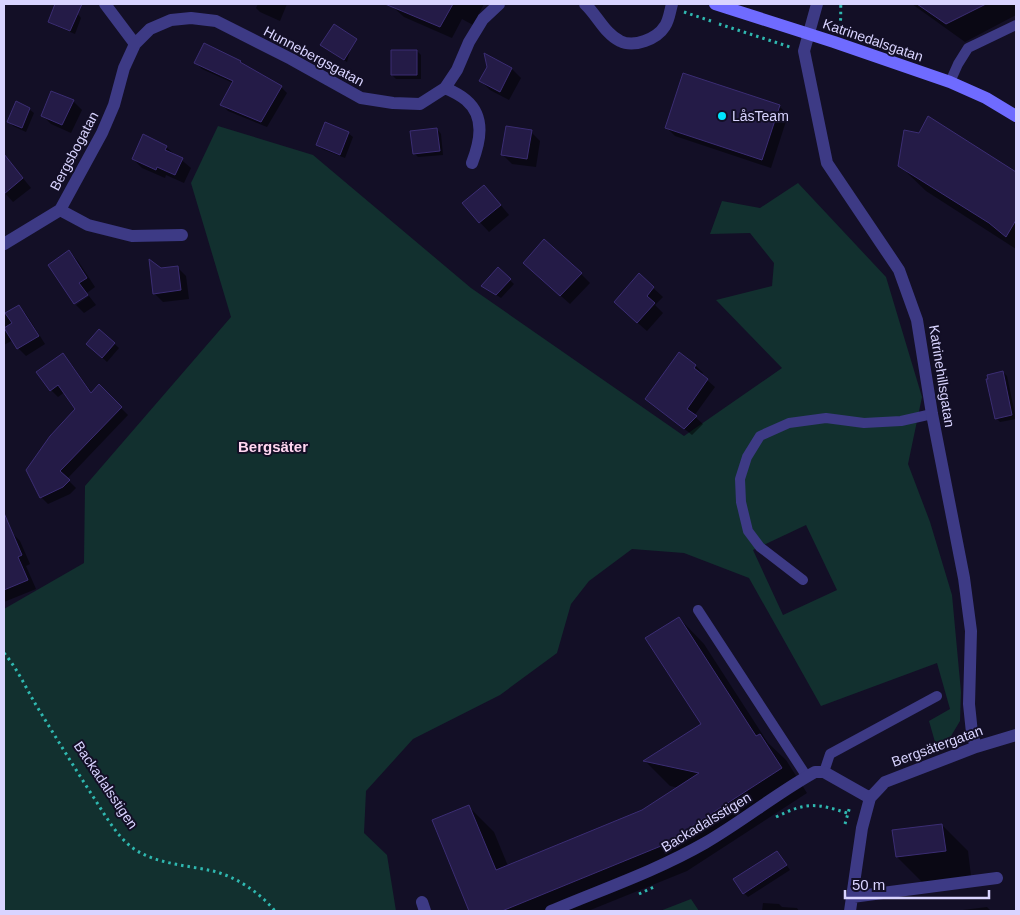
<svg xmlns="http://www.w3.org/2000/svg" width="1020" height="915" font-family="Arial,sans-serif">
  <style>
    .green { fill: #12302f; fill-rule: evenodd }
    .shadow { fill: #0007 }
    .building { fill: #241b47; stroke: #3b2d73 }
    .lines { fill: none; stroke-linecap: round; stroke-linejoin: round }
    .path { stroke: #2fb8b0; stroke-width: 3; stroke-dasharray: 2.5 4; stroke-linecap: butt }
    .lane { stroke: #3d3a85; stroke-width: 10 }
    .street { stroke: #3d3a85; stroke-width: 12 }
    .secondary { stroke: #6f6bff; stroke-width: 12 }
    .poi-dot { fill: #00e5ff; stroke: #130f26; stroke-width: 2 }
    .labels { text-anchor: middle; dominant-baseline: central; stroke-width: 4; stroke-linejoin: round; paint-order: stroke }
    .street-label { font-size: 14px; fill: #d9d4ff; stroke: #130f26 }
    .poi-label { font-size: 14px; fill: #d9d4ff; stroke: #130f26; text-anchor: start }
    .neighbourhood-label { font-size: 15px; font-weight: bold; fill: #ffd6f0; stroke: #130f26 }
  </style>
  <rect width="100%" height="100%" fill="#130f26"/>
  <path class="green" d="M218 126 313 155 471 288 684 436 782 368 716 300 772 286 774 263 750 233 710 234 722 201 760 208 798 183 886 277 922 397 908 464 930 522 952 595 961 692 960 721 951 736 941 741 935 742 929 721 950 709 937 663 821 706 749 578 684 553 632 549 589 581 571 604 557 653 500 695 413 739 366 791 364 833 387 855 396 911H4V609L84 563 85 486 231 317 191 183ZM806 525 837 590 783 615 753 550Z
    M691 899 699 911H660Z"/>
  <path class="shadow" d="M57 4H65L72 7 81 18 75 34 54 25 50 21Z
    M258 4H287L280 21 260 12 256 8Z
    M392 4H484L473 25 462 19 452 38 404 17 392 6Z
    M912 4H1016V15L965 42Z
    M353 39 347 62 326 49Z
    M205 45 240 62 245 66 281 87 287 93 267 127 228 111 222 105 233 83 202 69 196 63Z
    M417 51 421 55V79H396L392 75Z
    M486 55 512 69 521 78 509 100 490 90 481 81 488 67Z
    M73 101 82 110 71 133 51 124 42 115Z
    M779 106 788 115 771 168 675 136 666 127Z
    M29 109 34 113 26 132 13 126 9 122Z
    M928 118 1016 174V249L926 191 899 165Z
    M437 129 441 134 443 155 418 157 414 153Z
    M531 132 540 141 536 167 512 164 503 155Z
    M348 133 353 137 345 158 322 149 317 145Z
    M166 147 191 168 184 183 166 175 165 178 142 168 133 159Z
    M4 155 31 188 13 202 4 192Z
    M493 196 509 215 489 232 463 204Z
    M69 252 78 261 95 287 75 302V304L49 265Z
    M177 267 186 276 189 299 163 302 154 293 161 269Z
    M498 269 514 284 501 298 483 286Z
    M534 272 581 274 590 283 570 304Z
    M639 275 663 297 655 305 663 313 647 331 624 311Z
    M89 296 96 305 84 313 76 305Z
    M19 307 26 314 45 344 26 356 18 348 13 340 4 345V315Z
    M100 331 119 348 107 362 92 348Z
    M680 354 696 366 703 373 701 375 715 387 694 416 703 424 692 435 647 399Z
    M64 357 72 365 92 393 99 386 128 415 67 479 76 488 70 494 48 504 41 497 76 409 65 392 58 397 51 390Z
    M1003 372 1007 376 1016 419 1000 422 996 418Z
    M11 532 20 541 30 564 26 566 36 589 4 602V535Z
    M679 618 704 644 768 743 786 760 807 793 687 871 588 911H471L434 821 469 807 494 832 508 866 643 811 679 788 670 786 645 761 703 725Z
    M942 825 968 851 971 876 923 883 897 857Z
    M777 852 790 870 748 897 744 893Z
    M763 903 779 904 782 907 797 908 799 911H805H762Z
    M987 907 991 911H963V910Z"/>
  <path class="building" d="M55 4H82L70 31 48 22Z
    M385 4H453L440 27Z
    M917 4H986L946 24Z
    M334 24 357 39 344 60 320 45Z
    M204 43 241 61 240 62 282 86 261 122 220 105 233 81 194 63Z
    M391 50H417V75H391Z
    M484 53 512 68 500 92 479 81 487 67Z
    M683 73 780 105 762 160 665 128Z
    M51 91 74 100 62 125 41 116Z
    M16 101 30 108 22 128 7 122Z
    M928 116 1016 172V220L1006 237 989 223 898 166 904 130 919 133Z
    M325 122 349 132 340 155 316 145Z
    M506 126 532 130 527 159 501 155Z
    M437 128 440 151 413 154 410 131Z
    M143 134 167 146 165 150 183 158 175 175 157 167 156 170 132 159Z
    M4 154 23 178 4 194Z
    M484 185 501 205 479 223 462 203Z
    M544 239 582 273 560 296 523 263Z
    M69 250 87 278 79 283 88 295 74 304 48 265Z
    M149 259 161 268 178 266 181 290 153 294Z
    M498 267 511 279 496 295 481 286Z
    M639 273 654 287 647 296 655 303 637 323 614 302Z
    M19 305 39 336 17 349 4 328 12 323 5 313Z
    M99 329 115 343 102 358 86 344Z
    M679 352 696 365 694 368 708 379 687 409 697 416 684 429 645 399Z
    M63 353 91 393 99 384 122 407 60 471 70 480 63 487 40 498 26 470 50 436 75 409 58 385 50 391 36 372Z
    M1003 371 1012 415 995 419 986 379H988L987 375Z
    M4 513 22 555 18 557 28 580 4 590Z
    M679 617 756 736 760 734 782 768 661 846 502 911H469L432 820 469 805 496 870 642 810 699 773 643 761 701 724 645 638Z
    M942 824 946 851 896 857 892 830Z
    M777 851 787 865 743 894 733 879Z"/>
  <g class="lines">
    <path class="path" d="M684 12 711 21
      M719 24 790 47
      M839 27C842 19 840 12 841 4
      M4 653C17 668 26 688 36 705 55 736 74 767 94 798 105 815 115 833 130 846 153 864 186 865 213 871 237 877 260 893 275 911
      M776 817C806 802 816 803 847 813
      M845 824 850 806
      M639 894 654 887"/>
    <path class="lane" d="M950 82 958 64 968 48 1016 25
      M803 580 760 547 748 531 741 502 740 479 747 457 760 436 789 423 826 418 864 423 901 421 932 414
      M698 610 807 777
      M824 772 830 754 937 696"/>
    <path class="street" d="M105 4 135 44
      M585 4C597 15 605 34 620 41 634 48 657 39 665 26 669 20 670 11 672 4
      M817 4 804 51 827 163 899 270 917 320 932 414 964 578 971 631 969 704 972 733 976 747
      M445 88C452 91 460 95 466 100 486 117 480 142 472 163
      M60 210 88 225 132 236 182 235
      M4 244 60 210 102 133 114 105 124 68 135 44 150 29 171 20 191 18 216 21 291 59 361 98 393 103 420 104 445 88 457 70 469 42 483 19 499 4
      M852 897 997 878
      M422 902 425 911
      M551 911C603 889 656 871 705 843 743 821 777 793 815 772H824L870 798
      M850 911 862 828 870 798 885 782 976 747 1016 735"/>
    <path class="secondary" d="M715 4 834 42 950 82 986 98 1016 116"/>
  </g>
  <circle class="poi-dot" cx="722" cy="116" r="5"/>
  <g class="labels">
    <g class="street-label">
      <text transform="translate(873 40) rotate(19)">Katrinedalsgatan</text>
      <text transform="translate(314 56) rotate(28)">Hunnebergsgatan</text>
      <text transform="translate(74 151) rotate(-62)">Bergsbogatan</text>
      <text transform="translate(942 376) rotate(81)">Katrinehillsgatan</text>
      <text transform="translate(937 746) rotate(-20)">Bergsätergatan</text>
      <text transform="translate(106 785) rotate(56)">Backadalsstigen</text>
      <text transform="translate(706 822) rotate(-31)">Backadalsstigen</text>
    </g>
    <g class="poi-label">
      <text x="732" y="116">LåsTeam</text>
    </g>
    <g class="neighbourhood-label">
      <text x="273" y="446">Bergsäter</text>
    </g>
  </g>
  <rect width="1020" height="915" fill="none" stroke="#d9d4ff" stroke-width="10"/>
  <path d="M845 890v8h144v-8" fill="none" stroke="#d9d4ff" stroke-width="2.5"/>
  <text x="852" y="890" font-size="15" fill="#d9d4ff" stroke="#130f26" stroke-width="4" paint-order="stroke">50 m</text>
</svg>
